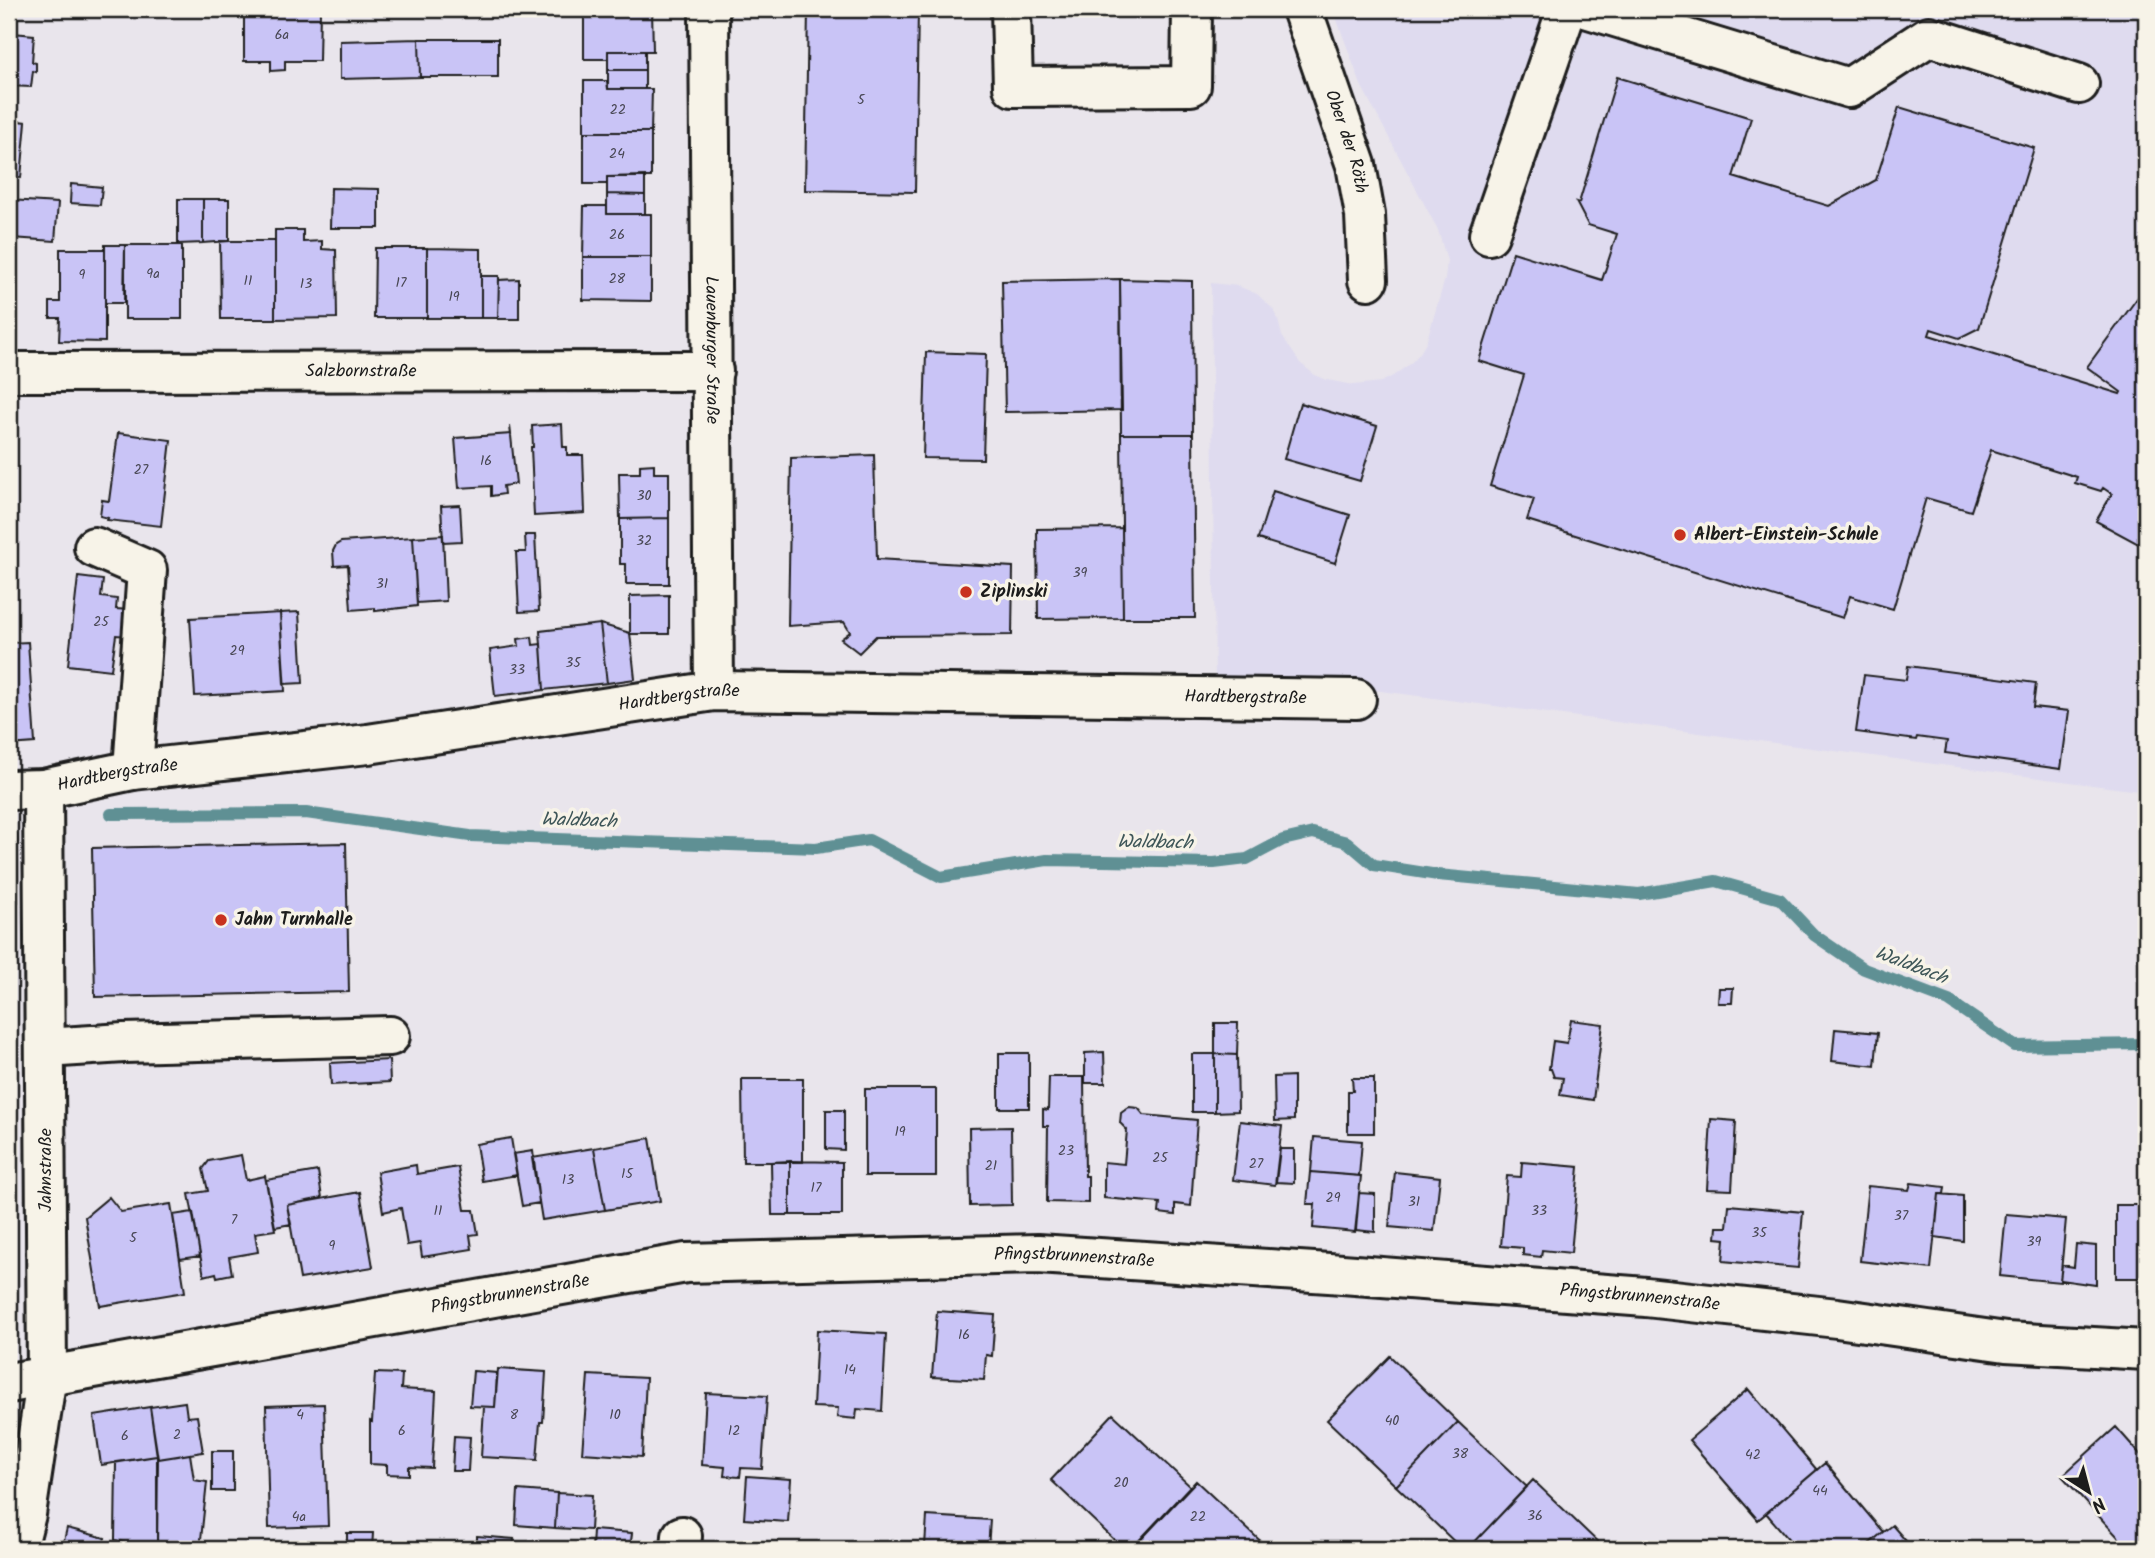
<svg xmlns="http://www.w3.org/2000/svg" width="2155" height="1558" font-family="Kalam,sans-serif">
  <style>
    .built { fill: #dfdbef }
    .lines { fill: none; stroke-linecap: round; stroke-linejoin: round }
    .stream { stroke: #5f9094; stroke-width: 12 }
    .building { fill: #c9c4f6; stroke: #1c1c1c; stroke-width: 2 }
    .minor-casing { stroke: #1c1c1c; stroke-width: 44 }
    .minor { stroke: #f7f3e8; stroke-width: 38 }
    .poi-dot { fill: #c8321e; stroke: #f7f3e8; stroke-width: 2.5 }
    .labels { text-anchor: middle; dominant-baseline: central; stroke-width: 7; stroke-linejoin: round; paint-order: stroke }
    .number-label { font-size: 14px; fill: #474652 }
    .street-label { font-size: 18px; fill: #1c1c1c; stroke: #f7f3e8 }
    .poi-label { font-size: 18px; font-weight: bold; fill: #1c1c1c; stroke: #f7f3e8; text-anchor: start }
    .water-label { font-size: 19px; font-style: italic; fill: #3e5658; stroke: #f7f3e8 }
  </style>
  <rect width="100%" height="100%" fill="#e9e5ec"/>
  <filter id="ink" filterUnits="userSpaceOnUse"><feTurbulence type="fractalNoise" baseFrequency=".0143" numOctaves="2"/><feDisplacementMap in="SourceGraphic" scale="14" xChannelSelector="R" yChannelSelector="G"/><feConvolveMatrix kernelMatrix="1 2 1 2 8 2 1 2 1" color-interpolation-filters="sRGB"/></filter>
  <g filter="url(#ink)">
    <path class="built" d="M1333 9H2146V792L1358 688 1215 684 1211 283 1238 286 1257 294 1273 309 1278 320 1282 336 1300 363 1315 375 1327 380 1354 385 1381 382 1393 376 1411 363 1420 353 1426 343 1445 279 1447 261 1438 230 1361 85Z"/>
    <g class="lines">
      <path class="stream" d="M111 814 306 813 470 836 816 848 869 840 941 877 1047 860 1214 863 1247 859 1283 840 1313 833 1347 842 1374 865 1438 875 1639 894 1716 881 1780 899 1814 935 1864 969 1949 1001 2015 1046 2146 1044"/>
    </g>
    <path class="building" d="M244 9H320L319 61H285V70L271 71V61H244Z
      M584 9H652L653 51H608V59H584Z
      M808 9H918L915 192 805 190Z
      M13 33 34 35 32 62 36 63V72L33 71 31 87 9 86Z
      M419 39 420 77 340 79V41Z
      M419 39H498V77H420Z
      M9 41 13 42 10 81H9Z
      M608 51H645V70H608Z
      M608 70H645V89H608Z
      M1617 77 1751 118 1733 177 1829 206 1876 180 1899 107 2034 148 1979 328 1959 338 1931 329 1929 335 2120 394 2121 392 2087 367 2146 286V543L2144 547 2096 521 2112 494 2103 488 2101 491 2075 483 2077 477 1991 450 1971 511 1926 498 1893 609 1850 596 1843 618 1527 520 1534 499 1490 486 1524 375 1479 361 1513 252 1602 280 1617 234 1588 225 1576 202 1579 203Z
      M584 81H607L608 89H652L651 132H584Z
      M9 120 26 122 21 178 9 177Z
      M584 132H651V177H607V184H584Z
      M645 176V195L607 194V177Z
      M71 184 102 187 100 205 70 203Z
      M331 188 379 189V228H330Z
      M607 194 645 195V214H607Z
      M178 199H203V243L178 244Z
      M203 199H229V241L203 243Z
      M9 200 58 203 55 241 12 238 14 215H9Z
      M584 206H607V214H651V257H583Z
      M275 230H303V242L322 241V249L336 250 337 318 275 319Z
      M220 241H275V319H221Z
      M105 245H125L124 303H105Z
      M125 245H182V319H125Z
      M375 248H427V318H374Z
      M427 248 481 249V318H427Z
      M60 249H105V342L59 341 60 318H50V302H60Z
      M583 257H651V301L583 300Z
      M481 276H499L498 318H481Z
      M519 279V319H498L499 280Z
      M1120 279 1122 410 1005 412 1002 281Z
      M1120 279 1192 281 1193 434H1121Z
      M926 352 986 354 983 459 923 458Z
      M1300 403 1377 426 1360 481 1284 459Z
      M562 424 563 447H567V455H583L585 513 534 516 531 447H533L532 426Z
      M510 426 516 484 503 486 504 494 491 496V486L459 488 455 438 511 434Z
      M118 433 171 440 161 526 107 520 108 518 100 516 102 500 109 501Z
      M1121 434H1193L1195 618H1123Z
      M874 455 877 559 1013 567 1012 635 876 636 859 653 841 639 850 632 844 622 788 626 791 458Z
      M654 464V473H669V518L620 519 619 473H640V465Z
      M1273 491 1350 515 1335 563 1258 539Z
      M460 505 462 541 443 542 441 506Z
      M669 518V584H626V564H620V519Z
      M1122 528 1123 618 1038 619 1037 529Z
      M443 535 446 601 417 603 413 537Z
      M525 535H535L539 611 519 612 516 552H526Z
      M413 537 417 606 375 611V608L351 610 348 565 334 566 333 551 336 545 341 542Z
      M78 577 103 580 101 597 117 599 116 609 130 610 128 636 116 635 111 670 68 665Z
      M669 595V634H630V596Z
      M299 612 303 683 284 684 280 613Z
      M280 613 285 691 195 696 190 618Z
      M600 624 607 683 544 690 540 631Z
      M600 624 630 633 635 679 607 683Z
      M532 637 533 645 541 644 544 690 495 696 490 650 519 646 518 639Z
      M28 642 35 743 9 745V643Z
      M1908 666 2036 683 2033 707 2069 711 2061 769 1945 753 1947 741 1917 737 1916 740 1856 732 1864 675 1906 680Z
      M9 834H17L18 902H9Z
      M346 843 349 992 95 997 92 848Z
      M1719 988H1733L1732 1003H1718Z
      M1571 1020 1603 1024 1593 1100 1560 1095 1563 1078 1554 1077 1551 1069H1549L1553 1041 1567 1043Z
      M1215 1023H1238L1237 1055 1215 1054Z
      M1835 1029 1878 1033 1875 1066 1832 1061Z
      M1104 1052 1105 1083H1085V1053Z
      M999 1053H1029V1108H999Z
      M1192 1054H1215V1112H1192Z
      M1215 1054 1237 1055 1238 1111 1215 1112Z
      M389 1060 390 1082 331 1085 330 1063Z
      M1294 1076V1120L1275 1121 1274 1077Z
      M1049 1077H1084L1085 1176H1088V1203L1047 1202 1048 1126H1043V1109L1048 1110Z
      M1352 1078H1374V1133H1348V1091H1353Z
      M742 1079H803V1162H743Z
      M865 1089H936V1176H865Z
      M1129 1107 1138 1108 1144 1115 1197 1120 1191 1206 1175 1204V1215L1159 1213 1160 1203 1104 1198V1162L1124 1164 1127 1130 1120 1123 1121 1113Z
      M826 1110H844V1150L826 1149Z
      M1711 1119 1736 1121 1732 1190 1707 1189Z
      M1240 1121 1282 1126 1275 1185 1233 1180Z
      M1011 1127 1012 1205 970 1206 969 1128Z
      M1314 1137 1362 1141 1359 1176 1311 1172Z
      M511 1138 517 1175 482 1181 476 1144Z
      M650 1138 660 1201 605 1210 594 1148Z
      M594 1148 605 1210 542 1220 532 1158Z
      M1280 1149H1294V1183L1276 1182Z
      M533 1151 539 1203 522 1206 513 1154Z
      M241 1155 246 1180 265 1176 275 1230 255 1233 258 1252 229 1257 232 1274 217 1277 216 1273 204 1276 189 1194 208 1191 203 1169 209 1161Z
      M790 1161 842 1162V1215H790Z
      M790 1161V1215H772L771 1162Z
      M1522 1162 1579 1167 1571 1253 1542 1250 1541 1257 1523 1255V1248L1501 1246 1507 1176 1521 1177Z
      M416 1165 417 1174 458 1167 465 1210H474L478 1234 470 1235 472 1249 422 1257 420 1243 407 1245 401 1208 383 1212 377 1172Z
      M318 1171 322 1198 287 1205 291 1224 275 1227 266 1180Z
      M1310 1172 1361 1176 1355 1232 1313 1228 1315 1204H1307Z
      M1395 1172 1440 1177 1434 1231 1389 1227Z
      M1911 1183 1945 1187 1944 1194H1939L1931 1269 1860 1261 1868 1186 1909 1190Z
      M360 1192 373 1267 300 1279 287 1205Z
      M1359 1193 1375 1194V1232L1356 1230Z
      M1939 1194 1963 1196V1241L1935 1237Z
      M109 1197 121 1212 171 1204 185 1292 100 1306 85 1217Z
      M1729 1205 1803 1212 1798 1268 1723 1261 1725 1239 1716 1238 1717 1227H1727Z
      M2116 1205H2146V1278H2116Z
      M193 1212 200 1256 180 1259 173 1215Z
      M2006 1214 2066 1219 2060 1282 2000 1276Z
      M2076 1244 2096 1246V1285L2060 1280 2062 1265 2074 1267Z
      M937 1311 995 1315 992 1356 986 1355 984 1380 932 1377Z
      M817 1330 886 1334 882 1411 857 1409 856 1419 837 1417 838 1408 813 1407Z
      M1390 1356 1458 1422 1396 1486 1327 1420Z
      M498 1369 546 1372 543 1422H540L537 1460 481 1457 484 1407H495Z
      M473 1371 497 1373 495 1407 470 1406Z
      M375 1373 402 1374 401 1389 436 1391 432 1468 409 1467V1475L387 1474V1465L370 1464V1421L372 1422Z
      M588 1375 646 1378 642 1457 582 1453Z
      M1748 1389 1817 1470 1758 1520 1689 1440Z
      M706 1393 767 1396 762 1469 741 1468 740 1477 724 1476 725 1467 702 1465Z
      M185 1402 187 1417 197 1416 203 1452 158 1459 150 1407Z
      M324 1404 328 1526 269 1528 266 1406Z
      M150 1407 157 1456 101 1465 94 1416Z
      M1113 1414 1190 1486 1131 1549H1124L1051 1480Z
      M1458 1422 1527 1487 1468 1549H1462L1396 1486Z
      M2116 1427 2146 1461V1549H2129L2062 1476Z
      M454 1436 470 1437 468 1471H452Z
      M212 1451H233V1491H212Z
      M190 1454 194 1480 207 1482 200 1549H157L158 1459Z
      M157 1456V1549H147L115 1540 116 1462Z
      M1825 1463 1883 1532 1863 1549H1797L1766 1513Z
      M747 1476 791 1479 788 1522 744 1519Z
      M1533 1480 1605 1549H1475L1471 1546Z
      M1196 1481 1269 1549H1137L1134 1547Z
      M518 1490 557 1493 555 1528 516 1525Z
      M557 1493 592 1495 590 1530 555 1528Z
      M927 1516 990 1520 988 1549H916V1545L925 1546Z
      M1892 1525 1913 1549H1863L1883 1532Z
      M67 1528 105 1538 102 1549H62Z
      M593 1530 632 1533 630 1549H592Z
      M347 1533H373L372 1549H347Z
      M477 1536 514 1539 513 1549H477Z"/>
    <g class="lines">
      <g class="minor-casing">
        <g id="minor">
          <path id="s1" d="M709 9 714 691"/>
          <path d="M1011 9 1013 87 1191 86 1192 9"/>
          <path id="s2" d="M1302 9 1356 165 1365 215 1368 280"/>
          <path d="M1589 9 1849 88 1929 36 2079 84"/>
          <path d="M1489 235 1567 9"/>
          <path id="s3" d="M9 372 713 371"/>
          <path d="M94 547 147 570 133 770"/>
          <path id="s4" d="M9 790 43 789 133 770 368 744 714 691 1356 699"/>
          <path d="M45 1048 124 1043 390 1036"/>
          <path id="s5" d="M9 1383 686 1263 1038 1254 1329 1273 1646 1297 1837 1318 2006 1342 2146 1350"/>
          <path d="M17 1549 26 1514 47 1375 43 789"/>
          <path d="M681 1549 682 1536"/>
        </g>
      </g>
      <use href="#minor" class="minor"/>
    </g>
  </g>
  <g class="poi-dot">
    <circle cx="1680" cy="535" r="7"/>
    <circle cx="966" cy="592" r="7"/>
    <circle cx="221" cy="920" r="7"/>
  </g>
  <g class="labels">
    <g class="number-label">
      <text x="282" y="35">6a</text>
      <text x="861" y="100">5</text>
      <text x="618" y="110">22</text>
      <text x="617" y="154">24</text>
      <text x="617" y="235">26</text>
      <text x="153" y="274">9a</text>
      <text x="82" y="275">9</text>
      <text x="617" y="279">28</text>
      <text x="248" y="281">11</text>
      <text x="401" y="283">17</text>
      <text x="306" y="284">13</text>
      <text x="454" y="297">19</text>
      <text x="486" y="461">16</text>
      <text x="141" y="470">27</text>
      <text x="644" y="496">30</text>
      <text x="644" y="541">32</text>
      <text x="1080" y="573">39</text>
      <text x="382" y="584">31</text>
      <text x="101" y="622">25</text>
      <text x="237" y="651">29</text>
      <text x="573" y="663">35</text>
      <text x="517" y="670">33</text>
      <text x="900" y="1132">19</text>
      <text x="1066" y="1151">23</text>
      <text x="1160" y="1158">25</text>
      <text x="1256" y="1164">27</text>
      <text x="991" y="1166">21</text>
      <text x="627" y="1174">15</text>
      <text x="568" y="1180">13</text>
      <text x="816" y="1188">17</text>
      <text x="1333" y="1198">29</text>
      <text x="1414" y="1202">31</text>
      <text x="438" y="1211">11</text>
      <text x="1539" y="1211">33</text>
      <text x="1901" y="1216">37</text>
      <text x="234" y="1220">7</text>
      <text x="1759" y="1233">35</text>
      <text x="133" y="1238">5</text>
      <text x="2034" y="1242">39</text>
      <text x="332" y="1246">9</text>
      <text x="964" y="1335">16</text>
      <text x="850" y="1370">14</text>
      <text x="300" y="1415">4</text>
      <text x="514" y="1415">8</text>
      <text x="615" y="1415">10</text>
      <text x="1392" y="1421">40</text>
      <text x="402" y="1431">6</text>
      <text x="734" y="1431">12</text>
      <text x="177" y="1435">2</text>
      <text x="125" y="1436">6</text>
      <text x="1460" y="1454">38</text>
      <text x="1753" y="1455">42</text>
      <text x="1121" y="1483">20</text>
      <text x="1820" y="1491">44</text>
      <text x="1535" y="1516">36</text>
      <text x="299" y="1517">4a</text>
      <text x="1198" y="1517">22</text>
    </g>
    <g class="street-label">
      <text stroke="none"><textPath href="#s2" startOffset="140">Ober der Röth</textPath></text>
      <text stroke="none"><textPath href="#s1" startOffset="341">Lauenburger Straße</textPath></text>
      <text stroke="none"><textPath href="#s3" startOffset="352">Salzbornstraße</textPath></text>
      <text stroke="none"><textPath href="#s4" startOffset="1244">Hardtbergstraße</textPath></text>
      <text stroke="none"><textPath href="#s4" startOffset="677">Hardtbergstraße</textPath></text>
      <text stroke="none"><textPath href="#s4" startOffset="110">Hardtbergstraße</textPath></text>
      <text transform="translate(46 1170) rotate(-90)">Jahnstraße</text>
      <text stroke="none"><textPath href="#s5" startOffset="1076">Pfingstbrunnenstraße</textPath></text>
      <text stroke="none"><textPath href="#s5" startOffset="509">Pfingstbrunnenstraße</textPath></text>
      <text stroke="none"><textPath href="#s5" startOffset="1643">Pfingstbrunnenstraße</textPath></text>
    </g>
    <g class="poi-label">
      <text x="1694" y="535">Albert-Einstein-Schule</text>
      <text x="980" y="592">Ziplinski</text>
      <text x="235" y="920">Jahn Turnhalle</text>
    </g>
    <g class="water-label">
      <text transform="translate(579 821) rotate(2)">Waldbach</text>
      <text transform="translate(1155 843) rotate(1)">Waldbach</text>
      <text transform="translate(1911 966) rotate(21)">Waldbach</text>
    </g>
  </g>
  <rect width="2155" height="1558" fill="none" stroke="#f7f3e8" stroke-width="35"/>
  <rect x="18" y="18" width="2120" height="1523" fill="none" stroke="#1c1c1c" stroke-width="2.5" filter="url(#ink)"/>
  <g transform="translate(2089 1492) rotate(144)" stroke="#f7f3e8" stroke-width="5" paint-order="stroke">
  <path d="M0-5L12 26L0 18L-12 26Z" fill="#1c1c1c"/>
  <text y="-10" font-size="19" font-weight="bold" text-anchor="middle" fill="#1c1c1c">N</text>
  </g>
</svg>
